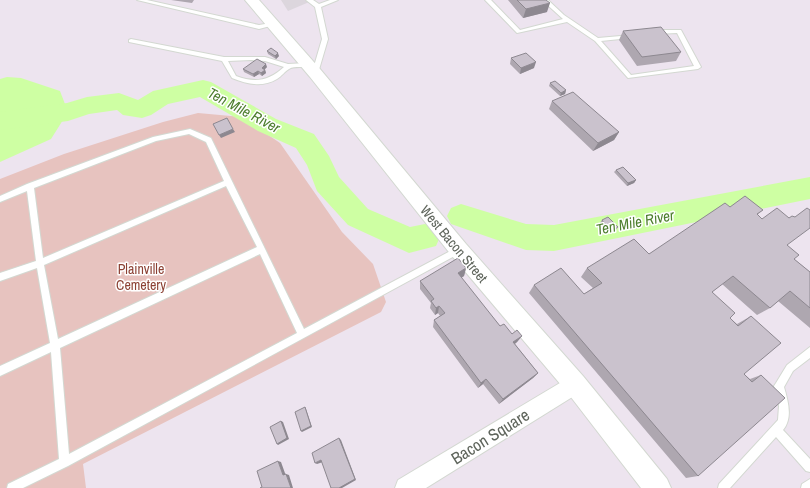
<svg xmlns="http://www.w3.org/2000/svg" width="810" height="488" font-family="'Archivo Narrow',sans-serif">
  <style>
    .industrial { fill: #dcd6dd }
    .green { fill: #e7c3bf }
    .water { fill: #ceffa3 }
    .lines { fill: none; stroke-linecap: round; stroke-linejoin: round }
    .river { fill: #ceffa3; fill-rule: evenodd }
    .service-casing { stroke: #d3d8d1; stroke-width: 2 }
    .minor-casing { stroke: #d3d8d1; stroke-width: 2 }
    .tertiary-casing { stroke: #d3d8d1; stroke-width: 2 }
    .service { fill: #fff; fill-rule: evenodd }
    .minor { fill: #fff; fill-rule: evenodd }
    .tertiary { fill: #fff; fill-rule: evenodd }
    .wall { fill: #aea7b0 }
    .shaded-wall { fill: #8d8890 }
    .building { fill: #cac2cd; stroke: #8d8890 }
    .labels { text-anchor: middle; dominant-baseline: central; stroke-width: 3; stroke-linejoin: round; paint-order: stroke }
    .street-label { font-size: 14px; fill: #5f655c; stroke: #fff }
    .park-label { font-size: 14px; fill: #8c4134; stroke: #fff }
    .water-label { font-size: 15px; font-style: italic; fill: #4d7e2e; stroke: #fff }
    .near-street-label { font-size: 17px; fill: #5f655c; stroke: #fff }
  </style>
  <rect width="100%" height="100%" fill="#ede4ef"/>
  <path class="industrial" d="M281 0H314L288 11Z"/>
  <path class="green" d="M198 113 242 117 280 143 342 232 373 264 386 302 381 312 83 464 86 488H0V179L64 154 163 122Z"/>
  <path class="water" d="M7 77 21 78 60 91 68 112 51 139 0 162V79Z"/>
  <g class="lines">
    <path class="river" d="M203 80 211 82 276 119 314 134 329 156 339 177 368 209 410 227 425 224 436 228 440 237 436 246 409 253 348 225 317 191 307 165 296 148 258 131 200 97 168 104 151 115 142 118 123 115 117 110 89 114 68 121 0 130V112L67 103 87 97 119 93 138 100 153 91Z
      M810 177V199L554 251 526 250 451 224 447 216 451 208 461 204 526 224 554 225Z"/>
    <g class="service-casing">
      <path id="service" d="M137 0H147L259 25 271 23 274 25 259 29Z
        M306 0H313L319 4 330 0H338L321 7 328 39 318 73 315 75 312 73 322 39 315 7Z
        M485 0H491L520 30 563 19 542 0H548L564 15 598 38 632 35 633 36 630 38 601 41 631 75 694 66 677 33 656 34 653 32 656 30H681L701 67 698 69 628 78 595 41 567 22 517 33Z
        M131 39 224 57H265L288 64 307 63 310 65C304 69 295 65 289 69 285 71 282 76 277 79 262 88 247 84 232 78L222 61 129 42V40ZM251 60 265 61 284 67C269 81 255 83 236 76L228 61Z
        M190 129 211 138 304 329 456 248 459 247 462 248 463 250 462 252 68 466 23 488H7L8 484 59 459 51 352 0 376V366L50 343 37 268 0 281V273L36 261 27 191 0 202V196L27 184 153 137ZM189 134 206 142 224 181 43 258 34 188 156 141ZM226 186 257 247 58 339 44 265ZM260 254 297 333 69 454 60 348Z
        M810 347V358L793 371 784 387C788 401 793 418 783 430L810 459V472L806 471 776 437 730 488H718L719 484 778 420 779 406 774 386 776 383 787 365Z
        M810 479V488H801L802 484Z"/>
    </g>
    <g class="minor-casing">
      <path id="minor" d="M575 374 582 377 585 384 582 391 426 488H395L398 480Z"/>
    </g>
    <g class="tertiary-casing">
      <path id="tertiary" d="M245 0H259L320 69 466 244 583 376 667 479 671 488H641L567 392 452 256 310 77Z"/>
    </g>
    <use href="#service" class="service"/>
    <use href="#minor" class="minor"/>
    <use href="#tertiary" class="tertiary"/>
  </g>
  <path class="wall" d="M171 0H194L192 3Z
    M508 0H546L547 12 523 18Z
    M623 31 681 52 676 61 637 66 619 40Z
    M267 51 279 56 276 59 268 54Z
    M511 58 534 68 520 74 510 64Z
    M267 67 265 69 266 73 262 76 259 74 254 77 244 72 243 69Z
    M550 83 566 90 565 94 560 96 549 86Z
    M552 101 619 132 614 140 593 151 549 109Z
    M616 170 636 180 634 183 627 186 614 172Z
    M730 207 763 210 757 215 787 245 794 259 810 272V328L778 301 770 308 757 315 722 284 712 292 730 318 737 324 751 316 744 374 750 379 761 375 698 476 686 478 529 293 534 285 584 294 593 288 581 277 587 268 649 254Z
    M602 220 616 230 609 233 600 223Z
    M466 268 464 276 461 278 500 326 512 334 522 336 517 342 515 344 538 373 533 378 499 404 483 384 478 388 433 327 434 320 440 316 438 313 435 315 430 308 431 303 420 289V281Z"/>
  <path class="shaded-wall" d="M550 3 547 12 523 18 526 9Z
    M278 53 279 56 276 59 275 56Z
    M536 62 534 68 520 74 521 68Z
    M266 64 267 67 263 71 262 68Z
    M265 70 266 73 262 76 261 73Z
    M258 71 259 74 254 77 253 74Z
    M566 90 565 94 560 96 561 93Z
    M233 129 235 132 221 138 219 135Z
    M619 132 614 140 593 151 598 143Z
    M636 180 634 183 627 186 628 183Z
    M618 227 616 230 609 233 611 231Z
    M466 268 464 276 456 281 458 273Z
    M439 306 438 313 435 315 436 308Z
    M522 336 517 342 509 348 513 342Z
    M538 373 533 378 499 404 503 399Z
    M486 379 483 384 478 388 481 383Z
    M305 407 306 409 312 427 302 432 301 431Z
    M281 421 283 422 289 439 278 445 277 444Z
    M339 438 341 440 356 480 342 488H339Z
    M321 460 323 462 317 464 315 463Z
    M278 461 281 462 286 476 283 475Z
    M286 474 289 475 293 488H291Z"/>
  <path class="building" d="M517 0H546L550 3 526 9Z
    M661 27 681 52 642 57 623 31Z
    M271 48 278 53 275 56 267 51Z
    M526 53 536 62 521 68 511 58Z
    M257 59 266 64 262 68 265 70 261 73 258 71 253 74 243 69Z
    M555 81 566 90 561 93 550 83Z
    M573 92 619 132 598 143 552 101Z
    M227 118 233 129 219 135 213 124Z
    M623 167 636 180 628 183 616 170Z
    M745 196 763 210 757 214 762 219 777 208 789 218 792 216 795 217 807 208 810 210V228L787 245 799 255 794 259 810 272V308L790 291 770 308 733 276 712 292 735 313 730 318 738 326 751 316 781 343 744 374 752 382 761 375 785 398 698 476 534 285 561 268 584 294 602 283 587 268 634 239 649 254 725 203 730 207Z
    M608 217 618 227 611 231 602 220Z
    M458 258 466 268 458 273 500 326 504 324 512 334 517 330 522 336 513 342 538 373 503 399 486 379 481 383 434 320 445 313 439 306 436 308 431 301 434 299 420 281Z
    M305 407 311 426 301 431 295 412Z
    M281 421 287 438 277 444 270 427Z
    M339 438 355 479 339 488H331L321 460 315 463 312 453Z
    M278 461 283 475 286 474 291 488H260L262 487 257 471Z"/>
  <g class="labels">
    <g class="street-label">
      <text transform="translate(454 244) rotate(50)">West Bacon Street</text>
    </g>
    <g class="park-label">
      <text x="141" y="269">Plainville<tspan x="141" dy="16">Cemetery</tspan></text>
    </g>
    <g class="water-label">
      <text transform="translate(244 110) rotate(28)">Ten Mile River</text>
      <text transform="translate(635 222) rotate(-11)">Ten Mile River</text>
    </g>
    <g class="near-street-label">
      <text transform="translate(490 436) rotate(-32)">Bacon Square</text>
    </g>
  </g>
</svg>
